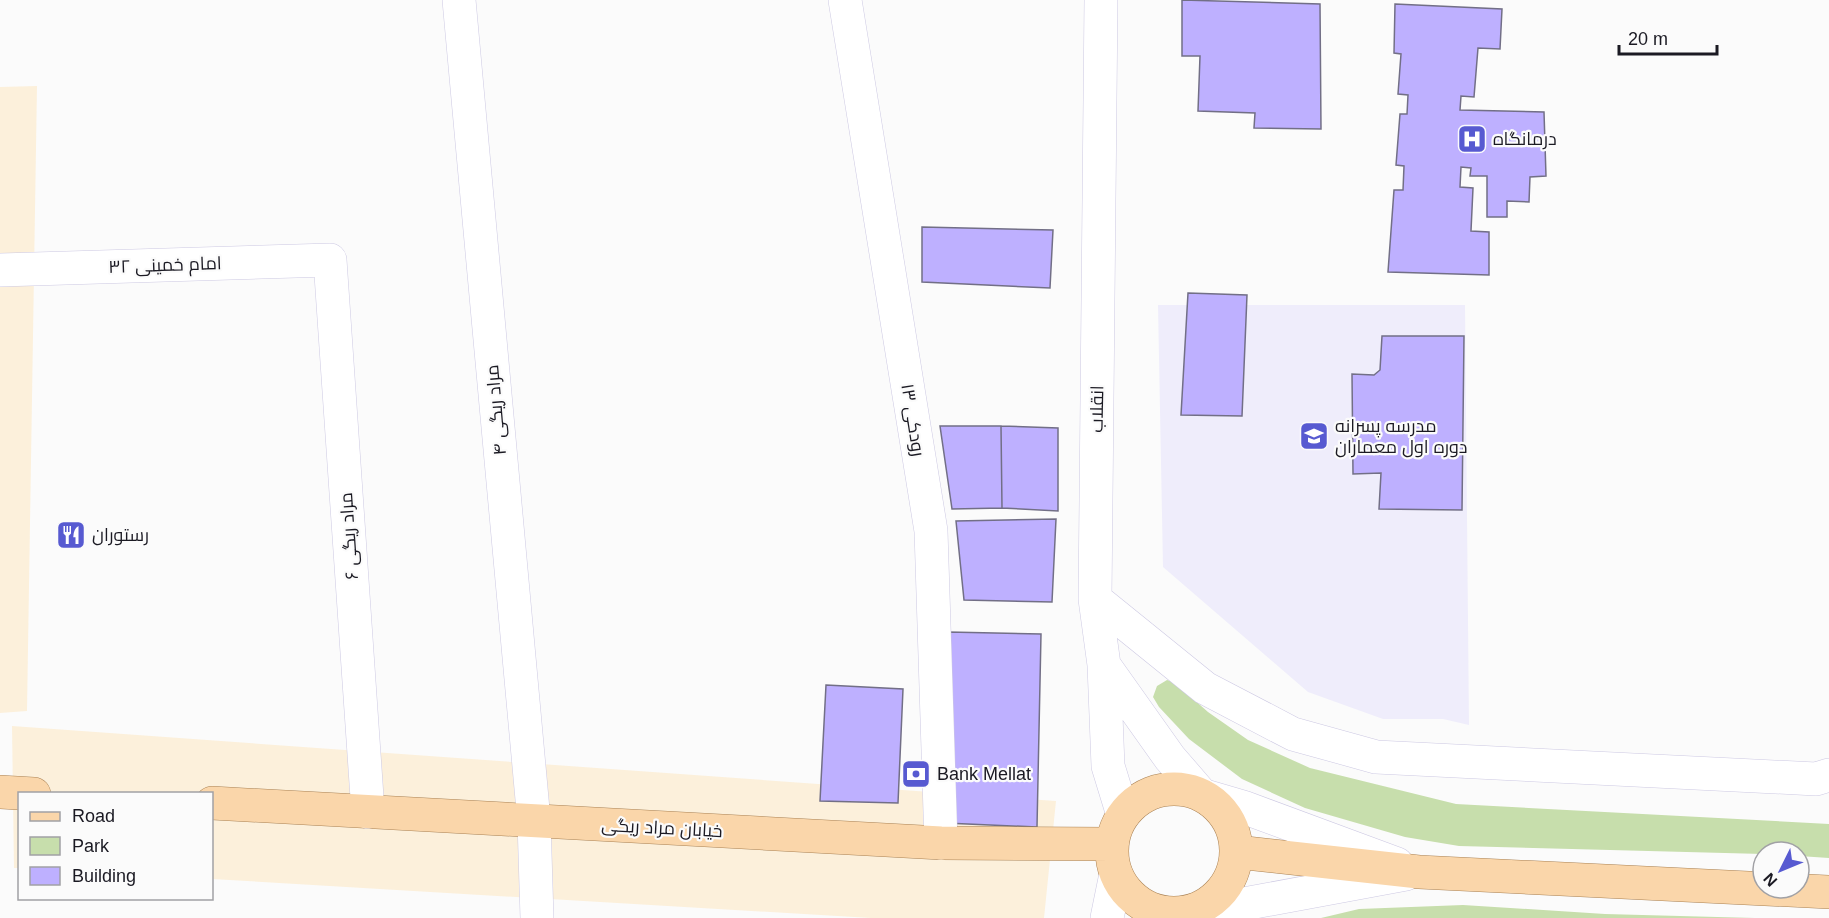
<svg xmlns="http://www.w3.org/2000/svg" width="1829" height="918" font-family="Helvetica,Cairo,sans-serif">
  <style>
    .commercial { fill: #fcf0db }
    .built { fill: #efedfb }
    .green { fill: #c7deac }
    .building { fill: #beb0ff; stroke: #726f86; stroke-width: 1.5 }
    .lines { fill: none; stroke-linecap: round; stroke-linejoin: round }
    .minor-casing { stroke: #cdc9e3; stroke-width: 34 }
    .major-casing { stroke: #aa8356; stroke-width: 34 }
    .minor { stroke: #fff; stroke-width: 33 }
    .major { stroke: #fad6aa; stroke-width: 33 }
    .labels { text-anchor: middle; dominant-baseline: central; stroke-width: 4.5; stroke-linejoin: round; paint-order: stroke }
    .poi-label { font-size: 18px; fill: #1b1a23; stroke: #fbfbfb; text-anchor: start }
    .street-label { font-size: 18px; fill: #1b1a23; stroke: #fbfbfb }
  </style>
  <rect width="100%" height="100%" fill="#fbfbfb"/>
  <path class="commercial" d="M37 86 27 711 0 713V87Z
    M12 726 1056 801 1044 918H871L212 879V794H20L19 868H14Z"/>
  <path class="built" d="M1158 305H1465L1469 725 1443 719H1383L1308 692 1163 567Z"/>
  <path class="green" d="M1167 680 1174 682 1208 712 1248 740 1310 768 1456 804 1829 824V858L1799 856V852H1763V854L1459 846 1405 837 1305 808 1242 779 1189 739 1159 707 1153 697 1157 686Z
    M1463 905 1605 914 1755 918H1321L1359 909Z"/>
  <path class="building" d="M1182 0 1320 4 1321 129 1254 128 1255 113 1198 111 1200 56H1182Z
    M1395 4 1502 9 1500 49 1478 48 1474 97 1461 96 1460 110 1544 112 1546 176 1530 177 1529 202 1507 201V217H1487V176H1470L1471 168 1461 167 1460 187 1473 188 1471 231 1489 232V275L1388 272 1394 190H1403L1404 166 1396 165 1400 114H1407L1408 95 1398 94 1401 54 1394 53Z
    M922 227 1053 230 1050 288 922 282Z
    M1188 293 1247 295 1242 416 1181 415Z
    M1382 336H1464L1462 510 1379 509 1381 473 1353 474 1352 374 1374 375 1380 370Z
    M940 426H1001L1002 508 952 509Z
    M1001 426 1058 428V511L1002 508Z
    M1056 519 1052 602 964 600 956 521Z
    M948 632 1041 634 1037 827 945 823Z
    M826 685 903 689 898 803 820 801Z"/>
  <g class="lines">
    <g class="minor-casing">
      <path id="minor" d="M459 0 534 821 537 918
        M845 0 931 531 941 843
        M1101 0 1095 599 1104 665 1108 766 1123 815
        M0 270 330 260 368 812
        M1095 599 1205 688 1293 734 1376 757 1816 779 1829 775
        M1104 665 1170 758 1202 795 1243 807 1397 864
        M1107 918 1116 874
        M1189 918 1195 910 1233 906 1406 874"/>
    </g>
    <g class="major-casing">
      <path id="major" d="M1112 851a62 62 0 1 1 124 0a62 62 0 1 1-124 0Z
        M0 792 34 794
        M212 803 941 843 1112 844
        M1237 852 1419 872 1829 892"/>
    </g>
    <use href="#minor" class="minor"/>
    <use href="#major" class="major"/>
  </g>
  <defs>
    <g id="hospital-square" transform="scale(1.5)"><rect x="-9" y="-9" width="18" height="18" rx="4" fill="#575ad1" stroke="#fbfbfb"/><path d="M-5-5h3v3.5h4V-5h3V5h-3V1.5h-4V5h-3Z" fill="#fff"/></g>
    <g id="school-square" transform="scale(1.5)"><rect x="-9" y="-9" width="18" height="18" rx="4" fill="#575ad1" stroke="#fbfbfb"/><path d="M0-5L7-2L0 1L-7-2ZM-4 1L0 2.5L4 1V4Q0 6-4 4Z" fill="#fff"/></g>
    <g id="restaurant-square" transform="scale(1.5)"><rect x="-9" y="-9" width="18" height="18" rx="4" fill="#575ad1" stroke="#fbfbfb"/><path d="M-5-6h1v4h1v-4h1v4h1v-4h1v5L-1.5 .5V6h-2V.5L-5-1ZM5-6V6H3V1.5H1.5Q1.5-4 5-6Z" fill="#fff"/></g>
    <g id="bank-square" transform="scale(1.5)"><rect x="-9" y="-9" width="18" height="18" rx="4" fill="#575ad1" stroke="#fbfbfb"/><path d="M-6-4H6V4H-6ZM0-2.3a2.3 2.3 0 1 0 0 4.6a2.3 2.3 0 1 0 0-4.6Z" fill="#fff"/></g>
  </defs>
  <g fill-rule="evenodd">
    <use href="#hospital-square" x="1472" y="139"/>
    <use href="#school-square" x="1314" y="436"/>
    <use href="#restaurant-square" x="71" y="535"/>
    <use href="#bank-square" x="916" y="774"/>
  </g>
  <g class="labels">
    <g class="poi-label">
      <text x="1493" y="139">درمانگاه</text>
      <text x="1335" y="426">مدرسه پسرانه<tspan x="1335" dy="21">دوره اول معماران</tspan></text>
      <text x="92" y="535">رستوران</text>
      <text x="937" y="774">Bank Mellat</text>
    </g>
    <g class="street-label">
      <text transform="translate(165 265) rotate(-2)">امام خمینی ۳۲</text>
      <text transform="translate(1097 409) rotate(-89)">انقلاب</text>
      <text transform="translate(496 410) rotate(-95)">مراد ریگی ۴</text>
      <text transform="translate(913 420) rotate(81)">رودکی ۱۳</text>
      <text transform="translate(349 536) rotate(-94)">مراد ریگی ۶</text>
      <text transform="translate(662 828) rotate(3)">خیابان مراد ریگی</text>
    </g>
  </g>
  <rect x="18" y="792" width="195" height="108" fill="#fbfbfb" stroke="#a1a1a5" stroke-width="1.5"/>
  <rect x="30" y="812" width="30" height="9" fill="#fad6aa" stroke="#a1a1a5" stroke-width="1.5"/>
  <text x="72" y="822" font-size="18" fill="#1b1a23">Road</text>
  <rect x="30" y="837" width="30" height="18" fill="#c7deac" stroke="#a1a1a5" stroke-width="1.5"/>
  <text x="72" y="852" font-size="18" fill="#1b1a23">Park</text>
  <rect x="30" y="867" width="30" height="18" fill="#beb0ff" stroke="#a1a1a5" stroke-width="1.5"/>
  <text x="72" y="882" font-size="18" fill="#1b1a23">Building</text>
  <g transform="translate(1781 870) rotate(227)"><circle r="28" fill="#fbfbfb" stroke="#a1a1a5" stroke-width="1.5"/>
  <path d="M0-4.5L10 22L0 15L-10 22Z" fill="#575ad1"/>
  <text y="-9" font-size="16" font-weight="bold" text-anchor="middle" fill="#1b1a23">N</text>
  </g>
  <path d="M1619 45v9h98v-9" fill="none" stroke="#1b1a23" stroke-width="3"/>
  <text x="1628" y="45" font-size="18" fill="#1b1a23" stroke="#fbfbfb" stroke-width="4.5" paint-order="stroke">20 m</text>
</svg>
